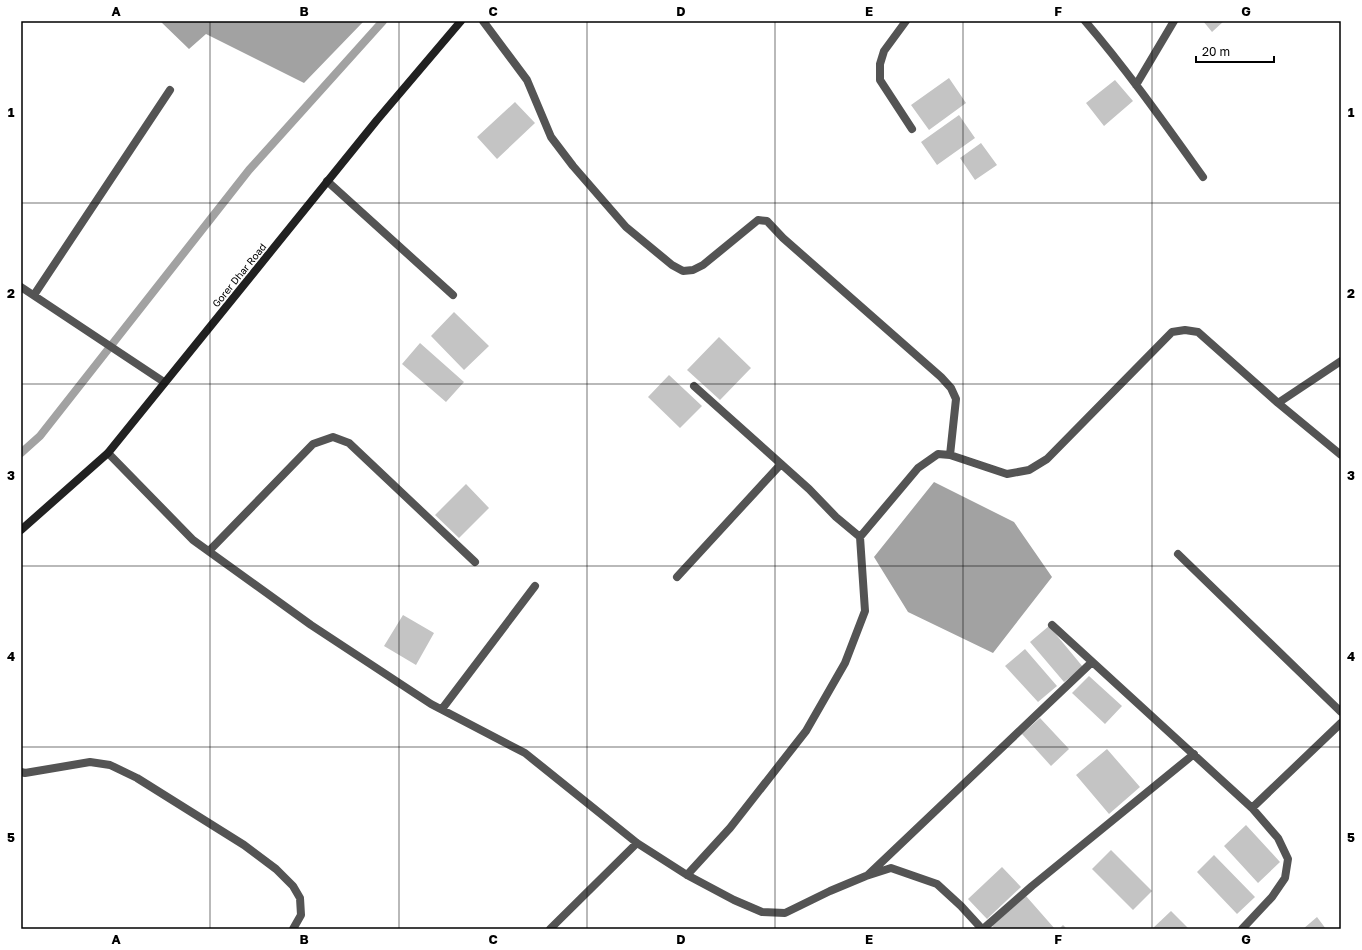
<svg xmlns="http://www.w3.org/2000/svg" width="1362" height="950" font-family="'Golos Text',sans-serif">
  <style>
    .water { fill: #a2a2a2 }
    .lines { fill: none; stroke-linecap: round; stroke-linejoin: round }
    .stream { stroke: #a2a2a2; stroke-width: 8 }
    .building { fill: #c4c4c4 }
    .street { stroke: #545454; stroke-width: 8 }
    .secondary { stroke: #212121; stroke-width: 8 }
    .grid { fill: none; stroke: #000; stroke-width: 1; stroke-opacity: 0.55 }
    .labels { text-anchor: middle; dominant-baseline: central; stroke-width: 3.5; stroke-linejoin: round; paint-order: stroke }
    .street-label { font-size: 10px; fill: #000; stroke: #fff }
    .neatline { fill: none; stroke: #000; stroke-width: 1.5 }
    .grid-label { font-size: 13px; text-anchor: middle; font-weight: bold; fill: #000 }
  </style>
  <rect width="100%" height="100%" fill="#fff"/>
  <path class="water" d="M160 21H362L363 22 304 83 206 34 189 49Z
    M934 482 1014 522 1052 577 993 653 908 612 874 557Z"/>
  <g class="lines">
    <path class="stream" d="M21 453 40 436 249 170 383 21"/>
  </g>
  <path class="building" d="M1203 21H1224L1212 32Z
    M949 78 966 103 929 130 911 105Z
    M1115 80 1133 101 1104 126 1086 103Z
    M515 102 535 123 497 159 477 137Z
    M959 115 975 138 937 165 921 142Z
    M981 143 997 165 975 180 960 158Z
    M454 312 489 346 464 370 431 336Z
    M719 337 751 368 720 400 687 370Z
    M420 343 464 382 446 402 402 364Z
    M669 375 702 406 680 428 648 397Z
    M466 484 489 508 459 538 435 515Z
    M403 615 434 633 416 665 384 646Z
    M1049 626 1083 667 1064 682 1030 642Z
    M1025 649 1057 686 1038 702 1005 666Z
    M1089 676 1122 706 1105 724 1072 693Z
    M1040 718 1069 749 1051 766 1022 734Z
    M1107 749 1140 787 1109 814 1076 775Z
    M1246 825 1280 862 1258 883 1224 846Z
    M1111 850 1152 891 1133 910 1092 869Z
    M1214 855 1255 897 1237 914 1197 872Z
    M1002 867 1021 887 987 919 968 899Z
    M1026 896 1055 929H995L992 926Z
    M1171 911 1189 929H1152Z
    M1317 917 1326 929H1303Z
    M1063 925 1067 929H1059Z"/>
  <g class="lines">
    <path class="street" d="M483 21 527 80 551 137 573 166 626 227 672 265 683 271 693 270 703 265 758 220 767 221 783 238 941 377 951 388 956 399 950 455
      M906 21 884 51 880 64V80L912 129
      M1085 21C1127 70 1165 124 1203 177
      M1136 85 1174 21
      M327 181 453 295
      M21 287 164 382
      M34 295 170 90
      M694 386 809 489 836 517 860 537
      M1278 403 1341 455
      M108 453 193 540 311 625 431 704 525 753 637 843 687 875 734 900 762 912 785 913 830 891 866 876 891 868 937 884 961 906 982 929
      M209 551 313 444 333 437 349 443 475 562
      M1178 554 1341 712
      M677 577 781 464
      M1052 625 1252 808 1341 723
      M442 709 535 586
      M21 772 25 773 90 762 110 765 137 778 244 845 276 869 293 886 300 898 301 915 293 929
      M687 875 730 828 806 731 845 663 865 611 860 537 918 468 938 454 950 455 1007 474 1029 470 1047 459 1172 332 1185 330 1198 332 1278 403 1341 361
      M868 875 1092 662
      M550 929 637 843
      M983 929 1032 886 1194 754
      M1242 929 1272 897 1285 878 1288 859 1278 838 1252 808"/>
    <path class="secondary" d="M21 530 108 453 377 120 461 21"/>
  </g>
  <path class="grid" d="M210 21V929M399 21V929M587 21V929M775 21V929M963 21V929M1152 21V929M21 203H1341M21 384H1341M21 566H1341M21 747H1341"/>
  <g class="labels">
    <g class="street-label">
      <text transform="translate(239 275) rotate(-51)">Gorer Dhar Road</text>
    </g>
  </g>
  <rect width="1362" height="950" fill="none" stroke="#ffffff" stroke-width="44"/>
  <path d="M1196 56v6h78v-6" fill="none" stroke="#000000" stroke-width="2"/>
  <text x="1202" y="56" font-size="12" fill="#000000" stroke="#ffffff" stroke-width="3" paint-order="stroke">20 m</text>
  <rect x="22" y="22" width="1318" height="906" class="neatline"/>
  <g class="grid-label">
    <text x="116" y="16">A</text>
    <text x="304" y="16">B</text>
    <text x="493" y="16">C</text>
    <text x="681" y="16">D</text>
    <text x="869" y="16">E</text>
    <text x="1058" y="16">F</text>
    <text x="1246" y="16">G</text>
    <text x="11" y="117">1</text>
    <text x="1351" y="117">1</text>
    <text x="11" y="298">2</text>
    <text x="1351" y="298">2</text>
    <text x="11" y="480">3</text>
    <text x="1351" y="480">3</text>
    <text x="11" y="661">4</text>
    <text x="1351" y="661">4</text>
    <text x="11" y="842">5</text>
    <text x="1351" y="842">5</text>
    <text x="116" y="944">A</text>
    <text x="304" y="944">B</text>
    <text x="493" y="944">C</text>
    <text x="681" y="944">D</text>
    <text x="869" y="944">E</text>
    <text x="1058" y="944">F</text>
    <text x="1246" y="944">G</text>
  </g>
</svg>
